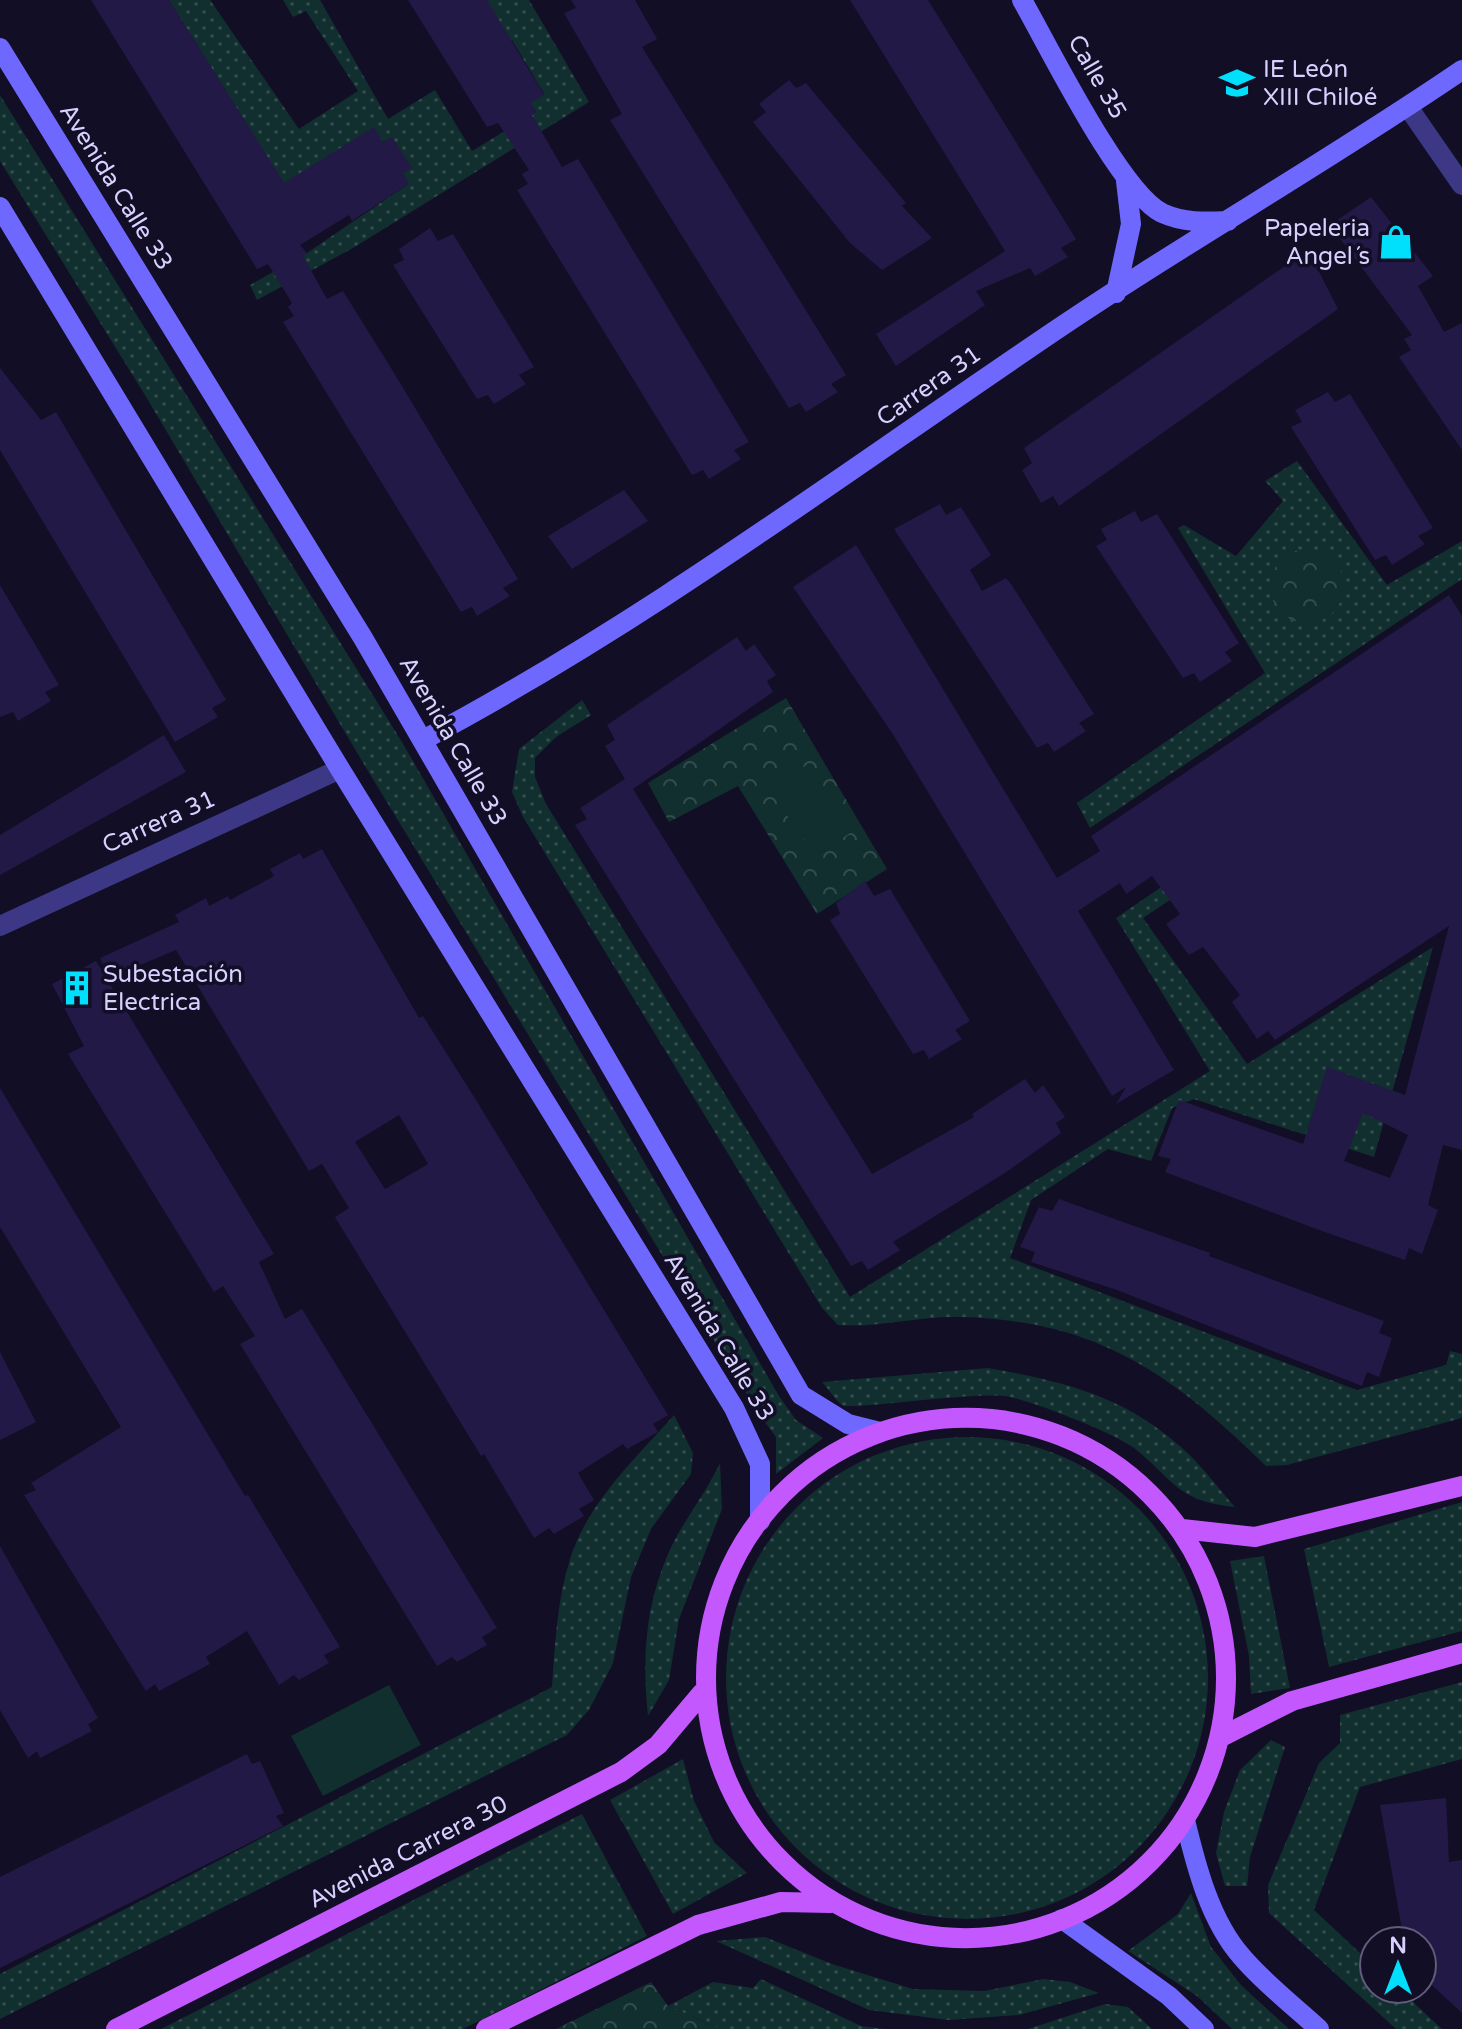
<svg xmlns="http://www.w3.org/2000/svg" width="1462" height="2029" font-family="'Varela Round',sans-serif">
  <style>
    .grass { fill: url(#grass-dots) }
    .park { fill: url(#park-crowns) }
    .pitch { fill: #112f2e }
    .building { fill: #231946; fill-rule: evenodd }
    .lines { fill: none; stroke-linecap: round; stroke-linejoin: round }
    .street { stroke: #3c3885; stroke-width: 20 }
    .secondary { stroke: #6f68ff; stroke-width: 20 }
    .primary { stroke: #c458ff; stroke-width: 20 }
    .labels { text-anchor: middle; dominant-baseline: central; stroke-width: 7; stroke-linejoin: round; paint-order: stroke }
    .poi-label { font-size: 24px; fill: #d7d1ff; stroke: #120e25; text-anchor: start }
    .street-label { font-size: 24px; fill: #d7d1ff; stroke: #120e25 }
  </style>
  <defs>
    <pattern id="grass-dots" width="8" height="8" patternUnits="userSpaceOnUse" patternTransform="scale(2)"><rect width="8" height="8" fill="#112f2e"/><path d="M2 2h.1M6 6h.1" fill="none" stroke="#334c4d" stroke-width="1.8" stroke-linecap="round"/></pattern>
    <pattern id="park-crowns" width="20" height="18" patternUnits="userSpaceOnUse" patternTransform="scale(2)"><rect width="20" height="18" fill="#112f2e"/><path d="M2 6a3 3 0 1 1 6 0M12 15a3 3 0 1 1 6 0" fill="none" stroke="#334c4d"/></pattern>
  </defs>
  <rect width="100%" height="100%" fill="#120e25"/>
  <path class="grass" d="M169 0H210L299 129 358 91 306 11 293 17 283 0H320L388 119 435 90 472 151 536 112 530 103 544 94 512 40 496 47 487 0H529L589 102 353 248 257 300 250 285 307 253 408 184 403 173 411 168 392 138 284 184Z
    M0 95 402 742 779 1396 796 1420 823 1438 776 1474V1437L758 1413 362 761 148 400 0 161Z
    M1297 461 1387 585 1462 541V579L1090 828 1077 803 1265 673 1178 528 1184 525 1236 556 1283 501 1265 481Z
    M1462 681V705L1143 918 1247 1064 1433 947 1374 1157 1194 1099 1172 1108 1151 1161 1108 1149 1031 1200 1010 1258 1357 1390 1446 1365 1450 1351 1462 1354V1418L1287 1465 1266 1466C1171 1373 1096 1320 959 1317 918 1316 878 1328 838 1325L822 1308 523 817 512 792 519 749 582 700 591 715 556 737 535 758V777L546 804 850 1297 1210 1071 1116 918Z
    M988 1368C1062 1381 1123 1395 1181 1447 1201 1464 1217 1487 1235 1507 1177 1501 1175 1481 1134 1448 1115 1433 1035 1402 1010 1397 979 1390 852 1411 842 1405 835 1400 828 1388 822 1382Z
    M674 1415 693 1453 691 1474 651 1529 631 1577 613 1663 589 1710 567 1735 0 2019V1974L552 1687C555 1644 557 1600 570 1559 588 1502 636 1458 674 1415Z
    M726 1678a241 241 0 1 1 482 0a241 241 0 1 1-482 0Z
    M720 1463 722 1509 679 1619 669 1680 648 1716C642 1659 645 1607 668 1554 682 1522 705 1495 720 1463Z
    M1462 1502V1631L1329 1667 1304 1549Z
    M1264 1556 1290 1688 1251 1694 1249 1656 1230 1561Z
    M1462 1682V1759L1360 1787 1314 1910 1374 1966V1989H1399L1442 2029H1396L1269 1913 1268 1885 1319 1763 1340 1743V1715Z
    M1271 1740 1285 1747 1250 1857 1247 1886H1225L1216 1853 1224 1812 1240 1770Z
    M683 1759 694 1801 714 1842 747 1873 673 1914 610 1800Z
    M582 1814 647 1936 463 2029H161Z
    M1191 1893 1211 1947 1241 1985 1289 2029H1232L1197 1996 1128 1951 1178 1914Z
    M765 1937 832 1964 913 1989 984 1991 1044 1979 1070 1982 1099 1993 1019 2015 949 2020 869 2010 716 1941Z
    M761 1979 861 2026 884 2029H721L668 2006 713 1982 753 1988Z
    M1105 2004 1128 2007 1152 2029H1028Z"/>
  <path class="park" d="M1270 586a37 37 0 1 1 74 0a37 37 0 1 1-74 0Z
    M786 698 887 869 817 914 738 786 669 822 648 783Z
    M651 1982 668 2006 721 2029H556Z"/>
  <path class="pitch" d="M807 765 853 831 815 856 769 789Z
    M389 1685 421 1745 323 1796 291 1736Z"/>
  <path class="building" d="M91 0H169L284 183 374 127 383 142 392 137 412 168 403 173 408 184 352 221 349 215 300 245 307 253 303 256 327 299 343 291 391 368 518 579 503 588 510 596 477 616 472 607 461 612 283 322 294 316 288 307 292 303 268 264 257 269Z
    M408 0H487L544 95 530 103 536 112 532 115 562 167 578 159 749 442 734 450 741 459 709 479 703 470 692 475 517 190 528 184 522 174 529 170 498 123 487 127Z
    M571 0H635L657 39 642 47 846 375 831 384 838 392 806 412 800 403 789 408 610 120 622 114 564 13 576 8Z
    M850 0H928L1076 239 1061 248 1068 257 1035 276 1030 268 976 291 985 305 896 366 876 334 1005 251Z
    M789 80 796 88 806 83 906 203 902 206 932 238 882 270 850 243 753 122 766 112 759 104Z
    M1371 197 1433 276 1418 286 1444 332 1462 323V450L1399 357 1411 350 1404 339 1412 335 1330 225Z
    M430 228 438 241 453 234 534 367 519 375 526 384 494 404 488 395 477 399 393 265 404 260 399 249Z
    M1308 250 1338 309 1059 506 1053 496 1041 503 1022 470 1032 463 1024 448Z
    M0 368 41 420 56 412 226 700 212 708 218 717 175 742 0 450Z
    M1328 392 1335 402 1350 394 1433 528 1418 536 1425 544 1392 565 1386 555 1375 560 1291 427 1302 422 1295 410Z
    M624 490 648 521 572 569 548 536Z
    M940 504 946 515 961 507 991 555 970 570 982 591 1006 578 1011 584 1094 714 1079 723 1086 731 1054 752 1048 743 1037 748 894 529Z
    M1135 511 1141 522 1157 514 1239 643 1225 652 1232 661 1200 682 1194 673 1183 678 1096 546 1107 540 1101 529Z
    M856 545 1057 878 1100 851 1091 836 1449 595 1462 616V1150L1443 1145 1428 1205 1438 1210 1422 1254 1409 1248 1405 1260 1319 1230 1165 1172 1171 1159 1158 1156 1179 1100 1303 1144 1327 1067 1405 1095 1449 926 1275 1040 1268 1031 1257 1039 1232 1002 1240 995 1203 947 1189 955 1166 924 1180 914 1152 876 1126 894 1120 883 1078 911 1174 1070 1116 1104 1126 1087 1112 1096 894 736 793 587ZM1363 1113 1408 1135 1390 1178 1344 1161Z
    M0 585 59 685 45 692 51 701 18 721 13 712 0 717Z
    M737 637 746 651 754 644 776 675 767 681 773 692 633 789 872 1174 974 1117 972 1114 1025 1079 1035 1093 1043 1085 1065 1117 1056 1123 1061 1133 1005 1173 893 1242 900 1250 868 1270 862 1261 851 1266 575 825 587 819 580 808 625 779 605 746 615 740 607 725Z
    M164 735 186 772 0 875V835Z
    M322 849 419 1018 423 1016 476 1100 668 1415 653 1424 658 1432 627 1449 623 1444 578 1473 594 1500 579 1509 584 1516 554 1534 549 1528 534 1538 484 1454 481 1456 335 1217 349 1208 322 1164 309 1171 176 950 109 978 100 958 179 922 175 915 206 898 209 906 228 896 230 900 274 876 270 869 300 853 303 859ZM399 1115 428 1164 385 1189 355 1142Z
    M865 881 874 896 890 889 970 1021 955 1030 962 1039 929 1059 924 1050 913 1054 830 920 840 914 836 903Z
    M96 961 274 1254 259 1262 285 1319 302 1309 497 1628 482 1637 487 1645 457 1662 452 1657 437 1666 240 1344 255 1336 223 1286 214 1292 68 1054 84 1046 52 984Z
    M0 1088 245 1496 248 1495 340 1647 324 1655 329 1663 299 1680 294 1675 279 1685 247 1631 206 1657 210 1664 159 1691 155 1684 146 1691 24 1495 36 1490 31 1483 121 1427 0 1227Z
    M1059 1199 1210 1253 1209 1256 1384 1321 1379 1333 1392 1338 1379 1377 1367 1372 1362 1386 1117 1290 1031 1262 1035 1252 1020 1247 1039 1207 1052 1211Z
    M0 1352 36 1422 0 1440Z
    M0 1546 98 1718 88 1724 92 1731 40 1758 37 1751 28 1758 0 1710Z
    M247 1754 252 1764 260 1761 284 1813 276 1816 283 1826 0 1968V1877Z
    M1446 1798 1449 1862 1462 1860V2013L1422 1976V1941H1404L1380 1805Z"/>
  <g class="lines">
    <path class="street" d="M1408 107 1462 185
      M0 926 340 769"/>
    <path class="secondary" d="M1022 0C1049 47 1120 192 1162 213 1184 223 1205 222 1228 221
      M0 48 363 638 801 1395 848 1424 880 1432
      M0 207 340 769 734 1408 760 1464V1521
      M1116 293 1131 224 1126 181
      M423 740C636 627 829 484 1028 349 1170 251 1320 167 1462 70
      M1185 1820C1196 1866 1210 1921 1242 1957 1264 1983 1294 2006 1319 2029
      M1062 1919 1169 1996 1204 2029"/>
    <path class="primary" d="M706 1678a260 260 0 1 1 520 0a260 260 0 1 1-520 0Z
      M1182 1529 1255 1537 1462 1486
      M1221 1737 1292 1701 1462 1653
      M116 2029 621 1772 658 1745 702 1693
      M486 2029 698 1925 781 1902 831 1903"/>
  </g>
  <defs>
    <g id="school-bare" transform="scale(2.76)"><path d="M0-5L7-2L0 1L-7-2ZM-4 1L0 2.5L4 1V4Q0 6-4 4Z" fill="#00dffc" stroke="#120e25" stroke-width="2.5" paint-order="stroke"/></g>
    <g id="shop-bare" transform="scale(2.76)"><path d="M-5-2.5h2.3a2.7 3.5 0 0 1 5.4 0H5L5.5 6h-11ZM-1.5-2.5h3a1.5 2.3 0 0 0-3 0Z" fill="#00dffc" stroke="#120e25" stroke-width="2.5" paint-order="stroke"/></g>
    <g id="building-bare" transform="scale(2.76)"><path d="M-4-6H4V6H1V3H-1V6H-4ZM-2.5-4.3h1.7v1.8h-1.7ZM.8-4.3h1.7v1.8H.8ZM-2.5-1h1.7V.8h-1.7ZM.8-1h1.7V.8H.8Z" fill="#00dffc" stroke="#120e25" stroke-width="2.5" paint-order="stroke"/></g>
  </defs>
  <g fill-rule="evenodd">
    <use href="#school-bare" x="1237" y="83"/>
    <use href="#shop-bare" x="1396" y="242"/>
    <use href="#building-bare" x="77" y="988"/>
  </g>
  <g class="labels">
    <g class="poi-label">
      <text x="1263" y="69">IE León<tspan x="1263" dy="28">XIII Chiloé</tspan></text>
      <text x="1370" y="228" text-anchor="end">Papeleria<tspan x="1370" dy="28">Angel´s</tspan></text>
      <text x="103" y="974">Subestación<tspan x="103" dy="28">Electrica</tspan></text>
    </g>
    <g class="street-label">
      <text transform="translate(1097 77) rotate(60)">Calle 35</text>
      <text transform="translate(116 187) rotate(58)">Avenida Calle 33</text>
      <text transform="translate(929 386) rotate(-35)">Carrera 31</text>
      <text transform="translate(453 741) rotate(60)">Avenida Calle 33</text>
      <text transform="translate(159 822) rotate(-24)">Carrera 31</text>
      <text transform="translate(719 1337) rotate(59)">Avenida Calle 33</text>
      <text transform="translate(408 1852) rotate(-27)">Avenida Carrera 30</text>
    </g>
  </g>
  <g transform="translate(1398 1965)"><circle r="38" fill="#120e25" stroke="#615c7c" stroke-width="2"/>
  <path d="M0-6L14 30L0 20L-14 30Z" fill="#00dffc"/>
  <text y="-12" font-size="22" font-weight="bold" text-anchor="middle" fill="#d7d1ff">N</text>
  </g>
</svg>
